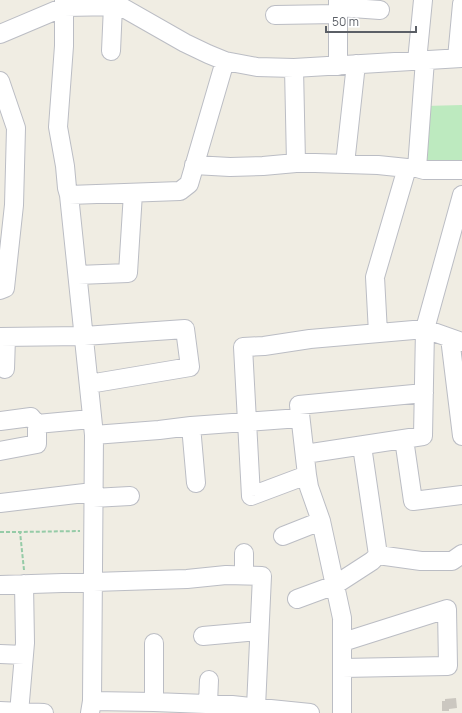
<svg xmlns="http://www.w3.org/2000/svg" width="462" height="713" font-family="Manrope,sans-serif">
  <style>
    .green { fill: #bdeabf }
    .building { fill: #cbc7c0 }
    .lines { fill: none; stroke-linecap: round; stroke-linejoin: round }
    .minor-casing { stroke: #bbbdc4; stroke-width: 20 }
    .path { stroke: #95cba7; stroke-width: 2; stroke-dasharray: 4 2; stroke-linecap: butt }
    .minor { stroke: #fff; stroke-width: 18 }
  </style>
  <rect width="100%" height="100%" fill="#f0ede3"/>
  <path class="green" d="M462 105V165L426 166 425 106Z"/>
  <path class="building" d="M456 698 457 708 449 709V711H442V701H445V699Z"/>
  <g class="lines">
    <g class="minor-casing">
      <path id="minor" d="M64 0V46L58 127 65 166 67 188 69 195 94 435 92 701 90 713
        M338 7 380 10
        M275 15 338 14
        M0 34 64 7 120 6 185 43 208 54 225 61 257 67 294 68 462 58
        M111 51 113 6
        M457 58 462 4
        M417 61 423 0
        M338 66V0
        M294 68 296 163
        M0 81 16 128 14 205 5 288 0 290
        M345 164 356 64
        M194 165 230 167 263 166 296 163H315L378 165 407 168H417L424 170H462
        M417 168 425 60
        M69 195 180 191 189 184 225 61
        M78 275 128 273 133 193
        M378 333 375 277 407 168
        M0 337 84 336 185 329 190 367 89 384
        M450 338 462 436
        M5 369 6 337
        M0 421 31 417 37 424
        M191 426 196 483
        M94 435 159 430 191 426 300 418
        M404 439 413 501 462 495
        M362 446 378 555
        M0 451 37 444V424L91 419
        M305 454 423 436 425 329 462 195
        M307 475 251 496 243 347 264 346 310 339 425 329 462 342
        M93 498 130 496
        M0 503 93 492
        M283 536 321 521
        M244 553V575
        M0 585 187 579 226 575 262 576 256 707
        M297 599 335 585 372 561 378 555 421 561H452L462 554
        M203 636 259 631
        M154 643V702
        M0 654 24 655
        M342 668 448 666 447 609 343 642
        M92 701 154 702 232 705 310 713
        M208 704 209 680
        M0 711 44 713
        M19 713 25 643 24 584
        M342 713V618L321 521 309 487 307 475 299 405 424 393"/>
    </g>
    <path class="path" d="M0 532H20
      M24 570 20 532 80 531"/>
    <use href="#minor" class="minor"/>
  </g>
  <path d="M326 26v6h90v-6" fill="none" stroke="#5b5f66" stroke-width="2"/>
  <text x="332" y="26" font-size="12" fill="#5b5f66" stroke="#ffffff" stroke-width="3" paint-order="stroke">50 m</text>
</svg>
